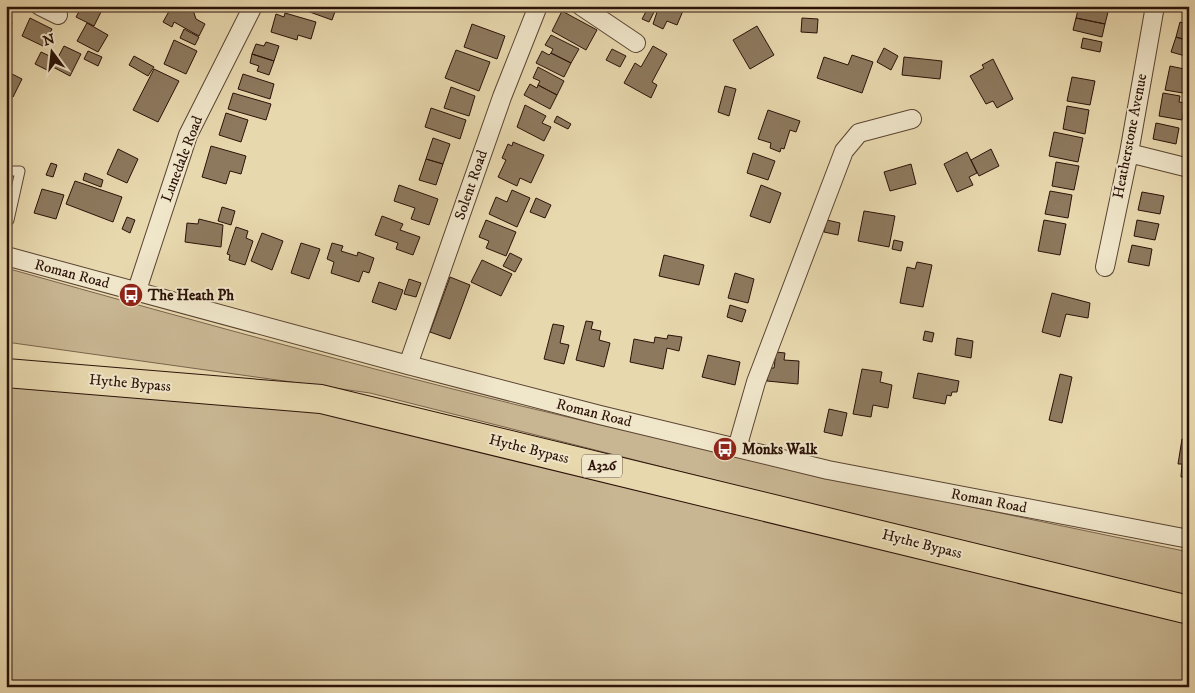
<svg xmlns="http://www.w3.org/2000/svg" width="1195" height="693" font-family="'IM FELL DW Pica',serif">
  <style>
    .green { fill: #c8b692; stroke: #7a644d }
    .building { fill: #8d795e; stroke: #2b1208 }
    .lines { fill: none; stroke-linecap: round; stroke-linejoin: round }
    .lane-casing { stroke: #5a4432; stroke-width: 11 }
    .street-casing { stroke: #5a4432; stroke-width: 20 }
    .primary-casing { stroke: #2b1208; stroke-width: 30 }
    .lane { stroke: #f0e6ca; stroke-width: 9 }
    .street { stroke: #f0e6ca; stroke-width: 18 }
    .primary { stroke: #e8d8ae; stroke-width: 28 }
    .labels { text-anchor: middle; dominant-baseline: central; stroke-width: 4; stroke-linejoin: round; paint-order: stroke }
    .shield { fill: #f0e6ca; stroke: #665242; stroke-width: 1 }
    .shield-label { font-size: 14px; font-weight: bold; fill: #2b1208 }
    .street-label { font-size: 15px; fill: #2b1208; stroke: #f0e6ca }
    .poi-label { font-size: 15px; font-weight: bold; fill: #2b1208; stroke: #f0e6ca; text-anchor: start }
  </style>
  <rect width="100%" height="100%" fill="#e8d8ae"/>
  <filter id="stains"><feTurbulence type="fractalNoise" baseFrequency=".004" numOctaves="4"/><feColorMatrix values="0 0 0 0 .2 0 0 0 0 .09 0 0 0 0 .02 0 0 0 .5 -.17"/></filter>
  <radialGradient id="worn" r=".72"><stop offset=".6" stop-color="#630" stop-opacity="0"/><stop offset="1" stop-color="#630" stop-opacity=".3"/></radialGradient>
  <path class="green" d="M6 268C202 323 399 378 597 424 794 469 991 512 1189 552V596L955 541 370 393 6 342Z
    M6 381 344 411 1189 615V687H6Z"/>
  <path class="building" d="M82 6H104L94 26 76 17Z
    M172 6H195L193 10 196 19 205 24 199 36 174 22 172 27 163 22Z
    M293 6H337L332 20Z
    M516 6H530L527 13Z
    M649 6 655 10 649 22 642 19Z
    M659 6H685L677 25 667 21 663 29 653 24Z
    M776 6H789L788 11Z
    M1079 6 1108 12 1105 24 1076 18Z
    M1184 6H1189V14L1182 12Z
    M562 11 597 30 586 50 552 31Z
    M285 13 316 22 311 39 298 35 297 40 271 32 276 14 284 17Z
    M30 18 52 29 43 46 22 36Z
    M802 18 818 19 817 33 801 32Z
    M1076 18 1105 24 1102 37 1073 30Z
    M1180 22 1189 25V41L1176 37Z
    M87 23 108 35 98 52 77 41Z
    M472 24 505 36 497 59 464 47Z
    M757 26 774 55 750 69 733 40Z
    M184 29 199 37 195 45 180 38Z
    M551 35 579 49 571 63 551 53 553 49 545 45Z
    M1176 37 1189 41V57L1171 52Z
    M1083 38 1102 42 1100 52 1081 48Z
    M174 40 197 51 186 74 164 64Z
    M266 42 279 46 274 61 252 54 256 44 264 46Z
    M64 46 81 54 70 76 53 67Z
    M653 46 667 54 652 82 657 85 651 98 624 83 635 63 641 67Z
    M884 48 898 56 891 70 877 62Z
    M612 49 626 56 620 67 606 60Z
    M456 50 490 62 479 91 445 78Z
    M88 51 102 57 98 66 84 59Z
    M542 51 549 55 551 53 571 63 564 77 536 63Z
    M41 52 56 59 49 71 35 64Z
    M252 54 274 61 269 75 257 71 259 66 250 63Z
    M852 55 873 62 862 93 817 78 824 57 848 65Z
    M134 56 154 67 148 76 129 65Z
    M904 57 942 61 940 79 902 75Z
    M993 59 1013 99 997 108 993 101 986 104 970 76 984 68 982 65Z
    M1170 66 1189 70V94L1165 90Z
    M538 67 564 81 557 95 538 85 540 81 533 78Z
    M154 69 179 81 158 122 133 110Z
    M6 71 22 79 13 97 6 94Z
    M243 74 274 84 270 99 238 89Z
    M1072 77 1095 81 1090 105 1067 101Z
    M530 84 537 88 538 85 557 95 550 109 524 95Z
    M725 86 736 89 729 116 718 112Z
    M451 87 475 96 469 116 444 108Z
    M233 93 271 104 266 120 228 109Z
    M1163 93 1180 96 1179 102 1185 103 1182 120 1159 116Z
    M525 105 546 116 542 123 551 127 544 141 517 127Z
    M1067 106 1089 110 1085 134 1063 129Z
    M431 108 466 120 460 139 425 127Z
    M768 110 800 121 796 132 790 130 784 149 781 148 780 152 770 148 771 143 758 139Z
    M226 113 248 120 241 142 219 135Z
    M557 116 571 124 568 129 554 122Z
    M1156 123 1179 128 1176 144 1153 139Z
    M1054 132 1083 138 1078 162 1049 156Z
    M433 138 450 144 443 164 426 159Z
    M513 142 544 155 531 183 520 178 517 186 498 177 506 160 502 158 508 144 512 146Z
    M211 146 246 156 241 174 230 171 226 184 202 177Z
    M118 149 138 159 127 183 107 174Z
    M991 149 999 166 979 176 971 160Z
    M967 152 977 173 969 177 973 185 957 192 944 164Z
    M753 153 775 161 768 180 747 173Z
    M426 159 443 164 436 185 419 180Z
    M1056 162 1079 166 1074 190 1052 186Z
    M51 163 57 165 53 177 46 175Z
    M911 164 916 184 890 191 884 172Z
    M85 173 103 180 101 187 83 180Z
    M75 181 122 197 113 222 66 204Z
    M399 185 438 199 429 225 411 219 415 208 394 201Z
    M761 185 781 193 770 223 750 216Z
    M42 189 64 195 56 219 34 213Z
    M512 190 530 198 517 227 489 214 496 197 507 202Z
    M1050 191 1072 195 1068 218 1045 214Z
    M1142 192 1164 196 1160 214 1138 210Z
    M536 198 551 205 545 218 530 212Z
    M222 207 235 211 231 225 218 221Z
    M864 211 895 216 889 247 858 241Z
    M382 216 403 224 400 230 420 237 413 255 396 249 398 243 375 235Z
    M127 217 135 220 130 233 122 229Z
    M199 219 223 225 221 247 185 242 187 223 198 224Z
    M486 220 516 232 506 256 486 248 489 241 479 237Z
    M827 220 840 223 838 235 824 232Z
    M1044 220 1066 224 1060 255 1038 251Z
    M1137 220 1159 224 1155 240 1134 236Z
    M236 227 248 231 246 238 253 241 245 265 229 260 230 255 227 254Z
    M262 233 283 241 272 270 251 261Z
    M894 240 903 242 901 251 892 249Z
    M301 243 320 249 309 279 291 273Z
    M332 243 343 246 341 251 357 256 358 252 374 258 369 273 363 271 359 282 331 273 334 262 327 259Z
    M1132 245 1152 249 1149 266 1128 262Z
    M510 253 522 259 515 272 503 266Z
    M664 255 704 265 699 285 659 276Z
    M482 260 512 274 501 296 471 282Z
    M917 262 932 265 923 307 900 303 907 267 915 269Z
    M735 273 754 279 748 303 728 298Z
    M450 277 470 285 450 339 430 332Z
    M409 279 421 283 416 297 404 294Z
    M379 282 403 290 396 310 372 302Z
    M1052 293 1090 303 1088 318 1066 314 1060 337 1042 332Z
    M730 305 746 310 742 322 727 317Z
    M586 321 593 322 591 329 601 331 599 340 610 343 604 367 576 360Z
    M553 324 564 326 560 343 569 345 564 364 544 359Z
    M925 331 934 333 932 342 923 340Z
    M668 335 682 337 679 351 667 348 663 369 630 362 634 339 654 343 655 337 667 339Z
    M957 338 973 341 971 358 955 355Z
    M776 352 785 353 784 360 799 361 798 384 767 381 768 368H774Z
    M708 355 740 362 735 385 702 377Z
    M862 369 882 372 880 382 892 385 888 408 873 405 871 417 853 414Z
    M918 373 959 381 957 392H952L951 396 947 395 945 404 913 398Z
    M1060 374 1072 377 1062 423 1049 420Z
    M829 409 847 413 842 436 824 432Z
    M1182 439 1189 440V478L1181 477 1182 464H1178Z"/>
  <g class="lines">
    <g class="lane-casing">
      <path id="lane" d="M6 23H7
        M6 171H20L9 220H6"/>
    </g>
    <g class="street-casing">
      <path id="street" d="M40 6 58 15
        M581 6 636 43
        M1129 153 1189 168
        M6 256 408 365 600 415 828 470 1189 539
        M1105 267 1129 153 1155 6
        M137 290 188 135 253 6
        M408 365 502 97 538 6
        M737 448 756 382 844 151 859 133 912 119"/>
    </g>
    <g class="primary-casing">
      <path id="primary" d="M6 373 321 399 1189 610"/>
    </g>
    <use href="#lane" class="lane"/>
    <use href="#street" class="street"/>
    <use href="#primary" class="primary"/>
  </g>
  <defs>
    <g id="bus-disc" transform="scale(1.25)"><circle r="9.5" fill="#8f2418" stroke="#f0e6ca"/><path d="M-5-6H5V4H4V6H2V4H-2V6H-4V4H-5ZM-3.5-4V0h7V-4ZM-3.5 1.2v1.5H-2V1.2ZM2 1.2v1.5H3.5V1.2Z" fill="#fff"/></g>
  </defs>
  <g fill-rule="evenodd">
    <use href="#bus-disc" x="131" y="295"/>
    <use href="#bus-disc" x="725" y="449"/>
  </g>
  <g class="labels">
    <rect class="shield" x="582" y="454.5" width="40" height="23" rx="4"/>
    <g class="shield-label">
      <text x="602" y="466">A326</text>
    </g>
    <g class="street-label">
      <text transform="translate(1130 136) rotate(-79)">Heatherstone Avenue</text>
      <text transform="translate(182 159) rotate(-69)">Lunedale Road</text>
      <text transform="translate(471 185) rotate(-71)">Solent Road</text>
      <text transform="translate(72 274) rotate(15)">Roman Road</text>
      <text transform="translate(130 383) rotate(5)">Hythe Bypass</text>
      <text transform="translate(594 413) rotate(14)">Roman Road</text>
      <text transform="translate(529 449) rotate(14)">Hythe Bypass</text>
      <text transform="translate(989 501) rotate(11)">Roman Road</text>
      <text transform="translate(922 544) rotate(14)">Hythe Bypass</text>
    </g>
    <g class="poi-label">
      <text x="148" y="295">The Heath Ph</text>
      <text x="742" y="449">Monks Walk</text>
    </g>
  </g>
  <rect width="1195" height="693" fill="none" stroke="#e8d8ae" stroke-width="25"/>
  <rect x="8" y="8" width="1180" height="678" fill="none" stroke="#2b1208" stroke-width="2.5"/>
  <rect x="12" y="12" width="1170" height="668" fill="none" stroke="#2b1208"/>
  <g transform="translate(52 52) rotate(345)" stroke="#f0e6ca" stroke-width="4" paint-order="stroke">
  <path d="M0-4L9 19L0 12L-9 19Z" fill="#2b1208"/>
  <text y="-8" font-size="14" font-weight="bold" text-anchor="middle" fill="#2b1208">N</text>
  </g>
  <rect width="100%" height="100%" filter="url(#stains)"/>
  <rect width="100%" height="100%" fill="url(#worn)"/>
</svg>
